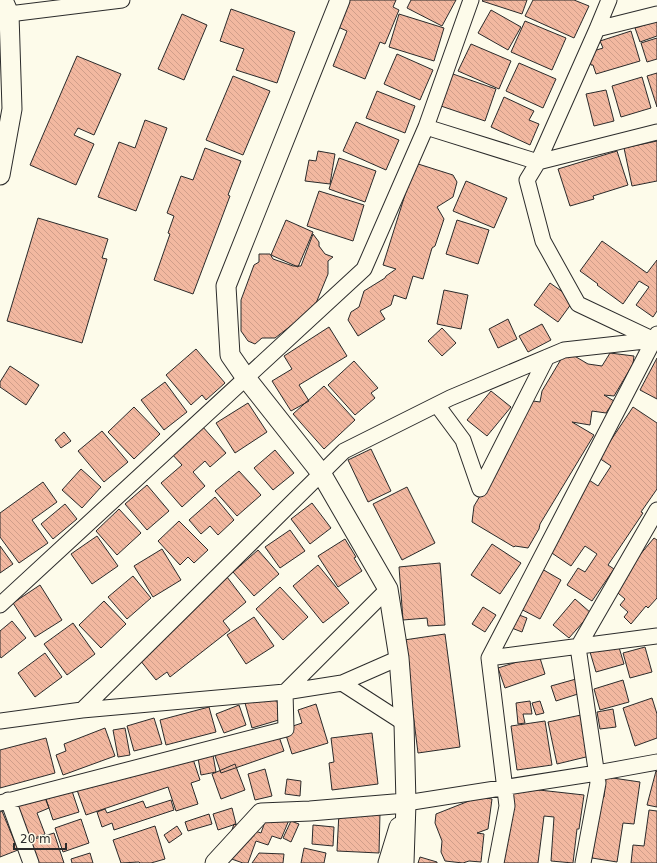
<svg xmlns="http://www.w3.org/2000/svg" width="657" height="863" font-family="'DejaVu Sans',sans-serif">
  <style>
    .building { fill: url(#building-back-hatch); stroke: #2b2b2b }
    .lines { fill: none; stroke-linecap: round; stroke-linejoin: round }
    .minor-casing { stroke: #2b2b2b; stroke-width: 17 }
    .tertiary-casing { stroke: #2b2b2b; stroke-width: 21 }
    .minor { stroke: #fdfbea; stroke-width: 15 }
    .tertiary { stroke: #fdfbea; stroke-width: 19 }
  </style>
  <defs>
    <pattern id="building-back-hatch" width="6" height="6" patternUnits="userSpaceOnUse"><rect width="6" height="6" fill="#f2b8a0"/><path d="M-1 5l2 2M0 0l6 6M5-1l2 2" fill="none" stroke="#d09e8a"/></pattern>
  </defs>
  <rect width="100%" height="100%" fill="#fdfbea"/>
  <path class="building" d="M349 0H396L393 7 399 10 385 44 380 42 365 79 333 66 347 31 338 27Z
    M411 0H456L442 26 407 8Z
    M483 0H527L522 14 482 1Z
    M533 0H574L589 6 574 38 525 16Z
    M231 9 295 32 277 83 236 70 244 49 220 41Z
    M491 10 521 27 508 50 478 33Z
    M182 14 207 25 184 80 158 69Z
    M399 14 444 28 434 61 389 47Z
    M525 21 566 38 552 70 511 52Z
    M657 21V36L640 42 635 28Z
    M631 31 640 61 596 74 593 65H591L587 53 603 48 600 41Z
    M657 38V59L647 62 641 43Z
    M471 44 511 61 499 89 458 71Z
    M397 54 433 70 420 100 384 84Z
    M77 56 121 74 94 135 78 128 74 135 94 144 76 185 30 165Z
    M519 63 556 79 543 108 506 91Z
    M450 73 496 89 485 121 438 105Z
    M657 73V107L647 76Z
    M233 76 270 91 243 155 206 140Z
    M642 77 651 108 621 117 612 86Z
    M606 90 614 121 594 126 586 94Z
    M377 91 415 106 405 133 366 118Z
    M504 97 534 111 529 120 539 124 530 145 491 127Z
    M145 120 167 128 136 211 98 197 119 142 135 148Z
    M356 122 399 140 386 170 343 151Z
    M657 141V181L632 186 624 148Z
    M205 148 241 161 228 195 230 196 193 294 154 280 170 234 168 233 174 216 167 213 181 176 193 180Z
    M318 151 335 154 330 184 305 181 309 160 316 161Z
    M617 151 628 185 593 196 594 199 570 206 558 169Z
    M339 158 376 171 365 202 329 189Z
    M415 163 453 175 457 182 453 197 437 207 444 219 435 246 432 248 423 279 413 276 406 299 394 295 391 305 380 311 385 319 358 336 348 320 351 312 359 307 364 291 385 278 386 276 396 269 383 265Z
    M466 181 507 198 494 228 453 211Z
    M319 191 364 205 353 241 307 226Z
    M38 218 108 239 102 258 107 259 82 343 7 321Z
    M286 220 313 232 298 267 271 255Z
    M457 220 489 230 478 264 446 254Z
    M313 234 319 242V246L325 254 333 257 328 261V274L314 308 275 338H262L255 344 248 341 241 331V300L254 265 259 262V254H270L273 259 293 266H301Z
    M602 241 647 273 657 260V311L653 317 636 305 649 287 639 281 623 304 597 285 598 284 580 271Z
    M550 283 574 300 558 322 534 305Z
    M444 290 468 295 461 329 437 324Z
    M508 319 517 339 498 348 489 329Z
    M542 324 551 340 528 352 519 336Z
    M329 327 347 356 299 385 309 401 291 411 272 381 292 369 284 356Z
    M442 328 456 343 442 356 428 341Z
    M196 349 225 383 206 400 202 395 191 405 166 375Z
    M566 351 588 364 602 366 610 353 634 356 633 364 614 396 604 395 614 401 606 413 592 411 590 425 572 422 594 435 540 524 539 529 528 548 515 546 514 547 472 522 474 506 492 476 494 467 533 401 540 402 542 391Z
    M657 358V399L640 390Z
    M354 361 378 388 371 393 375 398 355 415 328 385Z
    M10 366 39 385 26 405 0 387V382Z
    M165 382 187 412 164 430 141 400Z
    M324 386 355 420 324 449 293 414Z
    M491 391 511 407 487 436 467 420Z
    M248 403 267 432 235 453 216 423Z
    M134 407 160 434 134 459 108 432Z
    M633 407 657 423V489L641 512 643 513 608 565 614 569 592 601 567 585 578 568 585 572 597 554 585 546 571 566 543 547 589 480 598 486 611 466 599 458Z
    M202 426 226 453 210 467 205 461 193 472 205 486 182 507 161 483 182 465 171 453Z
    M102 431 128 462 104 482 78 451Z
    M64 432 71 441 61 448 55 440Z
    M371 449 391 491 368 502 348 460Z
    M275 450 294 473 273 490 254 468Z
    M81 469 101 487 82 508 62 490Z
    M239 471 261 495 237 516 215 491Z
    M43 482 57 502 32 520 48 543 19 563 0 537V513Z
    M147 485 169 511 147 530 125 504Z
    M407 487 435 543 402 560 373 504Z
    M215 497 234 520 218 535 210 526 201 534 189 520Z
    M312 503 331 528 310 544 291 519Z
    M65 504 77 519 53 539 41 524Z
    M119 509 141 533 117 555 96 531Z
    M179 521 208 550 194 563 188 557 180 565 158 541Z
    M290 530 305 551 280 568 265 547Z
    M97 536 118 566 92 584 71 554Z
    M654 538 657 540V598L648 608 646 606 631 624 624 617 628 612 620 605 625 599 612 588Z
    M345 539 356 557 354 558 362 571 338 587 318 556Z
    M492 544 521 563 500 594 471 575Z
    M0 546 13 564 0 573Z
    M162 549 181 580 153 597 134 566Z
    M258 550 279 574 254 596 233 572Z
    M440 563 445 625 428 626 427 618 403 620 399 567Z
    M318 565 349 603 323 623 293 586Z
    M535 565 561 580 540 619 513 605Z
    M133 576 151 598 127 619 108 597Z
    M227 577 246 602 223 621 230 630 170 677 167 672 156 680 136 655Z
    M40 585 62 620 35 637 13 603Z
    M280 587 308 617 283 640 256 609Z
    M575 599 591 613 569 638 553 625Z
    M104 601 126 624 101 648 79 625Z
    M483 607 496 615 485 632 472 624Z
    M514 613 527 618 522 632 509 627Z
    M254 617 274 646 246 664 227 635Z
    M12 621 26 638 1 658 0 656V631Z
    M73 623 95 654 67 675 44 644Z
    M445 634 460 747 418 753 404 640Z
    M618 644 624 664 596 672 590 652Z
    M645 647 652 672 630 678 623 653Z
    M45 653 62 677 35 697 18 673Z
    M539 655 545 674 505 688 498 668Z
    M576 679 581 693 556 701 551 686Z
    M623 680 629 702 600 710 594 689Z
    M275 694 282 719 252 728 245 703Z
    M652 698 657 714V738L635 746 623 708Z
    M530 701 532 714H523L525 723 518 724 516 703Z
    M540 701 544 713 536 715 532 703Z
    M316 704 328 743 292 754 284 729 302 723 298 710Z
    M239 705 246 725 224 733 216 714Z
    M209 707 216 732 166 745 160 720Z
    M613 709 616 727 600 729 597 712Z
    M581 715 590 756 557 764 548 722Z
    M154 718 162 744 134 751 127 726Z
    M545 721 552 765 517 770 511 726Z
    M105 728 115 756 63 775 56 755 66 751 64 744Z
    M125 728 130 755 118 757 113 730Z
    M276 728 284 751 221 773 213 750Z
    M372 733 378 784 332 790 329 763 334 762 331 738Z
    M46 738 55 773 0 788V750Z
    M191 753 200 780 191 783 198 804 176 811 168 787 86 815 77 790Z
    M213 755 216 772 201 775 198 758Z
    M235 764 245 790 221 799 212 774Z
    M265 769 272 796 255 800 248 774Z
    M656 771 657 772V807L647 805Z
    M606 777 640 782 634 824 623 823 617 862 592 858 601 797H604Z
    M287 779 301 781 300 796 285 794Z
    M70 785 79 812 53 820 44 793Z
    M512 787 584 795 579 829H577L573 863 551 861 554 817 544 816 538 863H495Z
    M42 790 49 808 37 813 45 834 29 840 14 801Z
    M479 797 492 799 488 829 477 833 484 834 481 862 469 861 463 863 445 861 441 852 442 841 435 823 436 814Z
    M171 800 174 810 114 830 112 823 102 827 97 812 105 809 107 813 143 801 146 808Z
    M232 808 236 824 218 830 213 814Z
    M649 810 657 811V863H631L633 845 644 846Z
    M2 811 18 850 0 857V812Z
    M339 812 380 813 379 853 337 851Z
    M268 813 289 820 281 839 272 836 268 845 256 841 248 863H243L223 856 234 824 261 833Z
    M209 814 212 824 188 831 185 822Z
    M81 819 89 843 63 852 55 828Z
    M291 821 299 824 291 842 283 838Z
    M313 825 334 827 333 846 312 844Z
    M155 826 165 859 151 863H140L139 862 121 863 113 840Z
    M177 826 182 834 169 843 164 835Z
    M54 833 64 863H36L28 841Z
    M304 848 326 853 324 863H301Z
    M90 853 93 863H72L71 859Z
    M259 853 284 854 283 863H252Z
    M420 857 437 862V863H418Z"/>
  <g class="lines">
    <g class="minor-casing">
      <path id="minor" d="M609 0 597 29 538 162 527 180 543 241 578 304 654 340
        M9 14 122 0
        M597 29 657 14
        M426 127 538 162 657 132
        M437 405 463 440 480 489 547 357
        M0 605 364 269 426 127 471 0
        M489 658 657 636
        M342 683 399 658
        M82 710 344 451 450 398 564 350 654 340
        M0 721 82 710 285 692 342 683 404 723
        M8 800 31 863
        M0 803 286 729 285 692 388 589
        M406 803 597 773 657 762
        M496 863 507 806 489 658 657 334
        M583 863 598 783 578 647 657 510"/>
    </g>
    <g class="tertiary-casing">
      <path id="tertiary" d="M340 0 226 286 230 355 246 378 321 473 388 589 399 658 404 723 406 803 404 863
        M0 175 12 109 9 14 3 0
        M215 863 261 813 310 811 406 803
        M388 863 399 827"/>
    </g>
    <use href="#minor" class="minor"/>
    <use href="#tertiary" class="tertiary"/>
  </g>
  <path d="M14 843v6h52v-6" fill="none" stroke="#2b2b2b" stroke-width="2"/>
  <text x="20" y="843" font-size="12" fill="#2b2b2b" stroke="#fdfbea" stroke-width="3" paint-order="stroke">20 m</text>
</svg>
